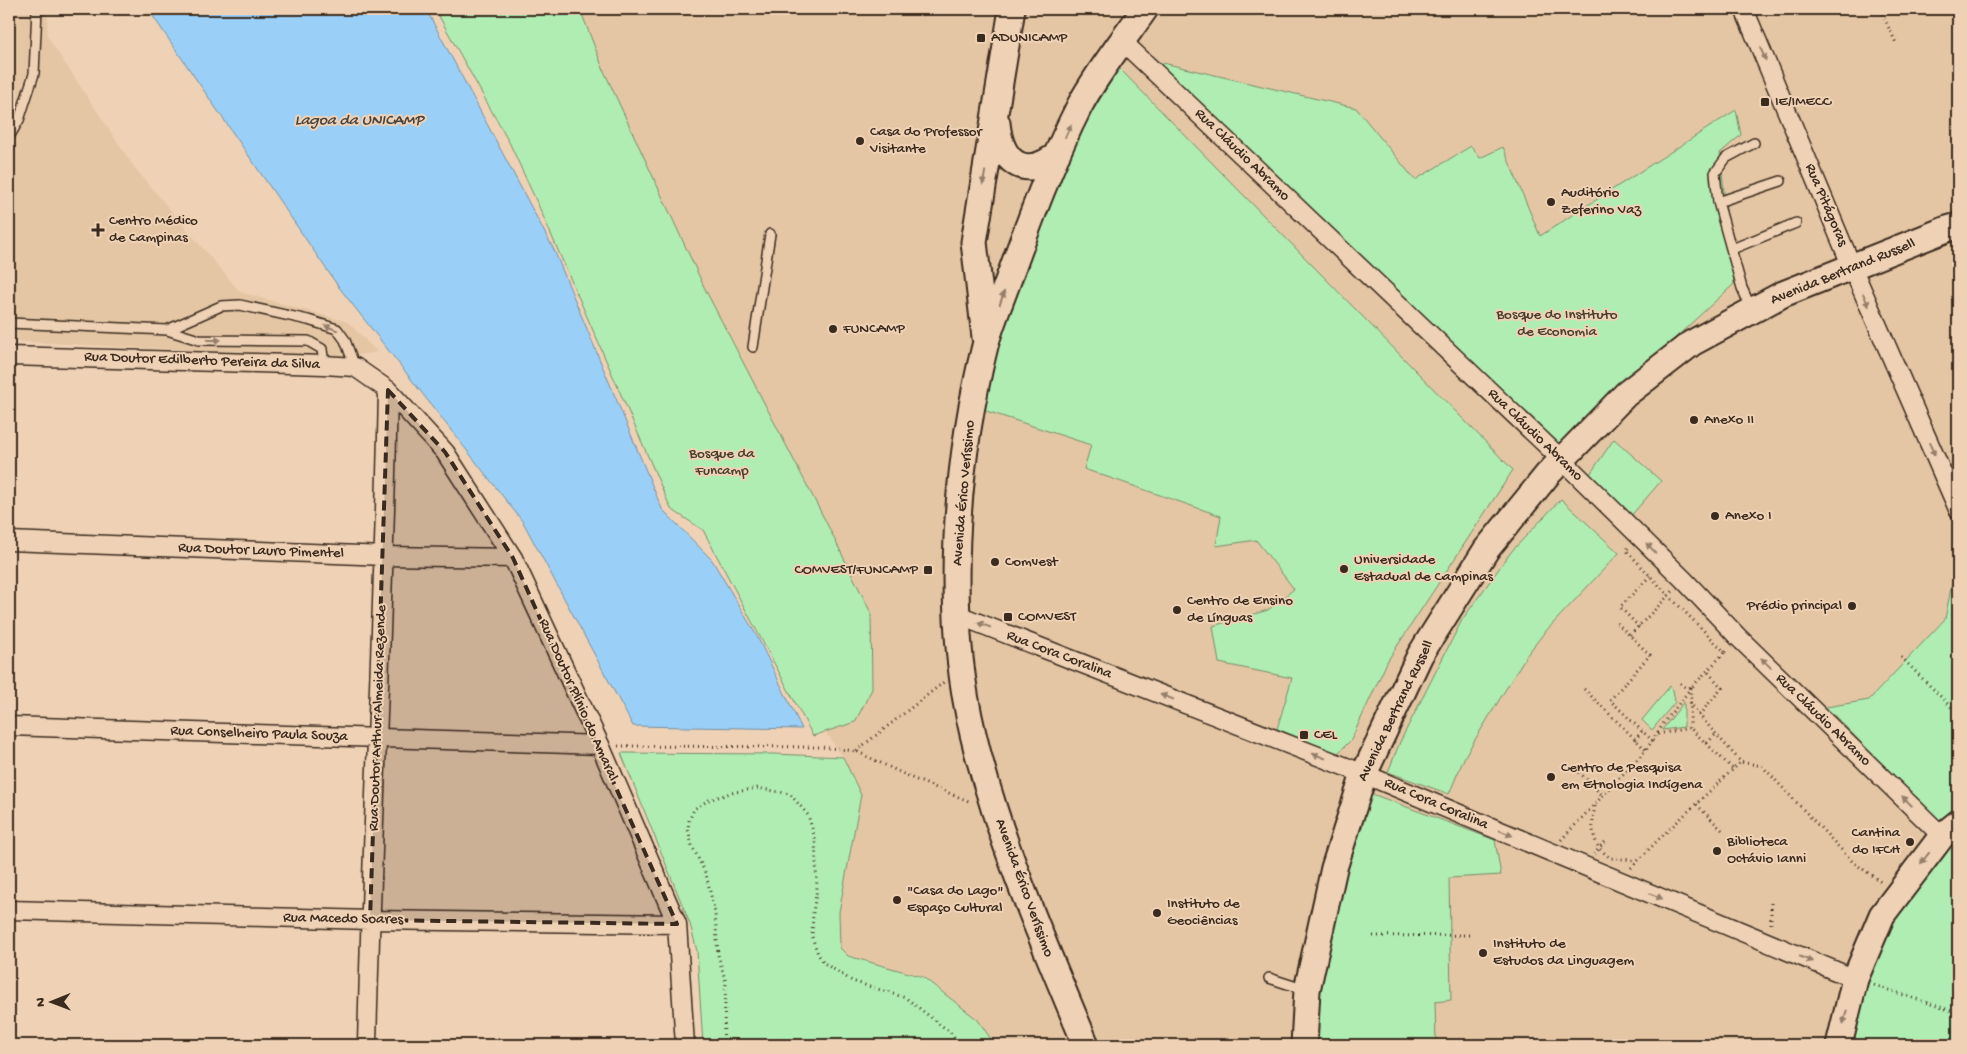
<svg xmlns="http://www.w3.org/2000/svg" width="1967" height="1054" font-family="'Gochi Hand',sans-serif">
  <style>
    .built { fill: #e4c6a4 }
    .green { fill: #b0edb3; stroke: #768c68 }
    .water { fill: #9ad0f8; stroke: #748ea1 }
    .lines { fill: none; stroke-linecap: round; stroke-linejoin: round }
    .lane-casing { stroke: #3b2a1e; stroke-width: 12 }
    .street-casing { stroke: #3b2a1e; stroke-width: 21 }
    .secondary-casing { stroke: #3b2a1e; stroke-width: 29 }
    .path { stroke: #3b2a1e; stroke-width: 3; stroke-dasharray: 1 4; stroke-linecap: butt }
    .lane { stroke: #efd2b5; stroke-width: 9 }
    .street { stroke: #efd2b5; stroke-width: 18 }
    .secondary { stroke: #efd2b5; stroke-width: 25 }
    .oneway { fill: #957e6a }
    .marked { fill: #3b2a1e; fill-opacity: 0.2; stroke: #3b2a1e; stroke-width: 4; stroke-dasharray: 10 6; stroke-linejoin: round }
    .poi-dot { fill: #3b2a1e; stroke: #efd2b5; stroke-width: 2 }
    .labels { text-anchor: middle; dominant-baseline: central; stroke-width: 4; stroke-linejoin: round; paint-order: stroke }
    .poi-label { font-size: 15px; fill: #3b2a1e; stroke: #efd2b5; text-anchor: start }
    .street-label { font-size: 15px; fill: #3b2a1e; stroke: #efd2b5 }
    .park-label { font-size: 15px; fill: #473e2d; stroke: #efd2b5 }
    .water-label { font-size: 16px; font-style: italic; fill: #49433f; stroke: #efd2b5 }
  </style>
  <rect width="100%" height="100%" fill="#efd2b5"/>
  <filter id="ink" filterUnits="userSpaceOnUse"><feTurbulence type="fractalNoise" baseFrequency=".02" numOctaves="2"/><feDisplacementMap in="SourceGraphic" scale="10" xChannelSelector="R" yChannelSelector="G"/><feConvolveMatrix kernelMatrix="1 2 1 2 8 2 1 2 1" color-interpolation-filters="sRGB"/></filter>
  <g filter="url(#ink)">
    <path class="built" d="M9 9H48L47 36 134 167 240 292 348 322 377 352 342 358 9 341Z
      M580 9H1958V834L1847 1045H995L978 1020 923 977 848 956 840 948 839 912 861 795 843 757 802 699 595 50Z"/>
    <path class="green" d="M435 9H580L604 71 706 291 825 520 871 613 872 689 855 722 813 736 703 530 671 509 540 209 510 144Z
      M1150 60 1356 108 1415 180 1471 146 1480 158 1503 147 1540 236 1736 110 1741 135 1720 153 1734 284 1555 448Z
      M1119 68 1513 470 1388 660 1351 740 1337 754 1277 729 1292 678 1219 663 1213 626 1268 610 1294 589 1256 540 1216 546 1221 516 1084 469 1091 445 980 409 996 342 1067 153Z
      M1614 439 1661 481 1629 518 1588 477Z
      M1561 499 1619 553 1544 633 1526 656 1465 756 1449 794 1388 772 1400 742 1462 620 1511 552Z
      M1956 562 1958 567V806L1938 821 1826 707 1869 700 1945 619Z
      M1670 686 1673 690 1675 702 1652 730 1642 720Z
      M1684 702V727L1662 730Z
      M621 753 774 754 843 757 861 795 839 912 840 948 848 956 923 977 978 1020 995 1045H703L697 951 690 924Z
      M1359 789 1495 840 1501 875 1449 878 1451 1000 1435 1002 1436 1045H1304Z
      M1958 834V1045H1847L1852 1014 1886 924Z"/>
    <path class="water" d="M148 9H426L554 250 662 509 712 560 757 636 802 729 633 726 523 522 338 286Z"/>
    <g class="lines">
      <g class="lane-casing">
        <path id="lane" d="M9 137 19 120 34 74 37 9
          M1718 202 1781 181
          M1732 249 1796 223
          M1751 308 1742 288 1718 202 1715 173 1726 158 1754 143
          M9 323 167 330 199 340 308 341 322 349 324 365
          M167 330 221 306 240 305 308 320 337 329 345 340 355 367
          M753 347 770 234
          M1269 978 1306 990"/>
      </g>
      <g class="street-casing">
        <path id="street" d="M1744 9 1852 267 1958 509
          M1122 41 1561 459 1684 580 1738 637 1942 836
          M9 356 324 365 355 367 388 390 445 452 513 558 600 745 677 924 685 1045
          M9 541 385 556 513 558
          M958 615 1364 774 1855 979
          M9 726 600 745
          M9 910 370 920 677 924
          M367 1045C372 827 384 608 388 390"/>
      </g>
      <g class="secondary-casing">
        <path id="secondary" d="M997 123C1001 161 1022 181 1057 155
          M985 337 974 242 1012 9
          M1086 1045C1044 944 999 842 973 734 944 614 955 466 985 346 991 323 1001 301 1009 278 1030 220 1052 160 1080 105 1097 73 1124 39 1145 9
          M1304 1045 1307 990 1334 868 1364 774 1420 655 1486 550 1548 474 1626 394 1692 343 1783 294 1947 229 1958 226
          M1839 1045 1855 979 1882 915 1942 836 1958 823"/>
      </g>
      <path class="path" d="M1880 9 1897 45
        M1628 548 1626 550 1669 596 1725 652 1727 649
        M1617 623 1650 655 1610 700 1642 731
        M1639 627 1620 607 1650 576
        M1630 635 1673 591
        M1901 657 1958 714
        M1680 683 1685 687 1691 688 1725 652
        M1584 689 1646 750
        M1690 702 1699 715 1741 762 1762 766 1853 862 1882 883
        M1699 715 1722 688 1707 671
        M1658 734 1690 728 1733 769
        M1635 740 1642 731 1653 741
        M1707 743 1716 734
        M618 746 821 747 856 751 914 779 971 802
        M856 751 944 682
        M1579 772 1603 796
        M1595 806C1592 823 1591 833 1599 848L1595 854
        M1722 830 1696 804 1741 762
        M1561 840 1646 750 1663 724 1691 688 1690 728
        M1605 842 1599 848 1610 858 1636 860
        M1631 868 1658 840 1696 804
        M1771 903V927
        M1373 936 1471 935
        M1874 985 1958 1013
        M723 1045 726 983 718 955 715 913 706 874 692 846 688 829 689 821 694 809 709 800 730 793 758 788 790 794 808 815 815 838 817 889 813 912 812 937 818 954 824 963 852 981 906 998 950 1032 961 1045"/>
      <use href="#lane" class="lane"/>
      <use href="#street" class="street"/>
      <use href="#secondary" class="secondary"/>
    </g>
    <defs><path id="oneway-solid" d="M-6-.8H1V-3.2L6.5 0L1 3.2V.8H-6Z" transform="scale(1.25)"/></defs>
    <g class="oneway">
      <use href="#oneway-solid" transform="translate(1763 54) rotate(67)"/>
      <use href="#oneway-solid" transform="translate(1068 131) rotate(-65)"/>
      <use href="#oneway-solid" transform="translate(984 178) rotate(100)"/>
      <use href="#oneway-solid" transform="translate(1002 298) rotate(-71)"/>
      <use href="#oneway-solid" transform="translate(1866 300) rotate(66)"/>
      <use href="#oneway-solid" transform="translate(331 328) rotate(-159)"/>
      <use href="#oneway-solid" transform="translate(214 340)"/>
      <use href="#oneway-solid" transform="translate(1932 449) rotate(66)"/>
      <use href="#oneway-solid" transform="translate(1651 548) rotate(-135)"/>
      <use href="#oneway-solid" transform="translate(984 625) rotate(-159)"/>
      <use href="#oneway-solid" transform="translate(1766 663) rotate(-136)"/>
      <use href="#oneway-solid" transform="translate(1167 697) rotate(-159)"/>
      <use href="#oneway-solid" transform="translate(1319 756) rotate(-159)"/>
      <use href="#oneway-solid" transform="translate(1907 801) rotate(-136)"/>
      <use href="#oneway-solid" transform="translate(1506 833) rotate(23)"/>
      <use href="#oneway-solid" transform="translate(1925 858) rotate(128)"/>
      <use href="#oneway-solid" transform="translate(1656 896) rotate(23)"/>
      <use href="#oneway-solid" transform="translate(1806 959) rotate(23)"/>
      <use href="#oneway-solid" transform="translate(1845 1017) rotate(104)"/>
    </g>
  </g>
  <path class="marked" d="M388 390 445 452 513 558 677 924 370 920Z"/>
  <g class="poi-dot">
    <rect x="976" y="33" width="10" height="10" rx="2.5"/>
    <rect x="1760" y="97" width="10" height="10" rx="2.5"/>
    <circle cx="860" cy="141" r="5"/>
    <circle cx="1551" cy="202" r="5"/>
    <path d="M95.5 222.5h5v5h5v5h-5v5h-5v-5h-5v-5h5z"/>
    <circle cx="833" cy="329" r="5"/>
    <circle cx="1694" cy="420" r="5"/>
    <circle cx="1715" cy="516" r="5"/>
    <circle cx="995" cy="562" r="5"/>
    <circle cx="1344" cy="569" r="5"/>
    <rect x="923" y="565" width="10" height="10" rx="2.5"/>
    <circle cx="1852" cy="606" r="5"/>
    <circle cx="1177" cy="610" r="5"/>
    <rect x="1003" y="612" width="10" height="10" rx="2.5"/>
    <rect x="1299" y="730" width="10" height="10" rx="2.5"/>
    <circle cx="1551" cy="777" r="5"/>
    <circle cx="1910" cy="842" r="5"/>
    <circle cx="1717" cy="851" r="5"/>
    <circle cx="897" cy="900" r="5"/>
    <circle cx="1157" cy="913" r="5"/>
    <circle cx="1483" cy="953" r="5"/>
  </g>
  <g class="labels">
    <g class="poi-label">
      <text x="991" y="38">ADUNICAMP</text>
      <text x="1775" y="102">IE/IMECC</text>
      <text x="870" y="132">Casa do Professor<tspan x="870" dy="17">Visitante</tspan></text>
      <text x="1561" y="193">Auditório<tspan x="1561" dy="17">Zeferino Vaz</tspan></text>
      <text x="109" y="221">Centro Médico<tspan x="109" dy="17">de Campinas</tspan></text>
      <text x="843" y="329">FUNCAMP</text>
      <text x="1704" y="420">Anexo II</text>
      <text x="1725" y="516">Anexo I</text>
      <text x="1354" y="560">Universidade<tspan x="1354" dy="17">Estadual de Campinas</tspan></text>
      <text x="1005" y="562">Comvest</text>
      <text x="918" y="570" text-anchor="end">COMVEST/FUNCAMP</text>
      <text x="1187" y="601">Centro de Ensino<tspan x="1187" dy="17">de Línguas</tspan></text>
      <text x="1842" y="606" text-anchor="end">Prédio principal</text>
      <text x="1018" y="617">COMVEST</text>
      <text x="1314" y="735">CEL</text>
      <text x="1561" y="768">Centro de Pesquisa<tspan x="1561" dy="17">em Etnologia Indígena</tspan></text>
      <text x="1900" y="833" text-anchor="end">Cantina<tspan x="1900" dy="17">do IFCH</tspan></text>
      <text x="1727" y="842">Biblioteca<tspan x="1727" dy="17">Octávio Ianni</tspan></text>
      <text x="907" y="891">"Casa do Lago"<tspan x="907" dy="17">Espaço Cultural</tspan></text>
      <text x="1167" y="904">Instituto de<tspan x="1167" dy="17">Geociências</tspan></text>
      <text x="1493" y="944">Instituto de<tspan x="1493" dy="17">Estudos da Linguagem</tspan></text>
    </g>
    <g class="street-label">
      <text transform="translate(1242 155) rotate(44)">Rua Cláudio Abramo</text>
      <text transform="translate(1826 205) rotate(67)">Rua Pitágoras</text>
      <text transform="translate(1843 272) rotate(-22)">Avenida Bertrand Russell</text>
      <text transform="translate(202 361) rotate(2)">Rua Doutor Edilberto Pereira da Silva</text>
      <text transform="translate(1535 435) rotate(44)">Rua Cláudio Abramo</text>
      <text transform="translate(964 493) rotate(-85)">Avenida Érico Veríssimo</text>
      <text transform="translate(261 551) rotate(2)">Rua Doutor Lauro Pimentel</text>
      <text transform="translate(1059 655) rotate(21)">Rua Cora Coralina</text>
      <text transform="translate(578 700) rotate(66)">Rua Doutor Plínio do Amaral</text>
      <text transform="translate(1396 711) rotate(-64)">Avenida Bertrand Russell</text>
      <text transform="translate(378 718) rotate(-88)">Rua Doutor Arthur Almeida Rezende</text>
      <text transform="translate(1823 720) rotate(44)">Rua Cláudio Abramo</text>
      <text transform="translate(259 734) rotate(2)">Rua Conselheiro Paula Souza</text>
      <text transform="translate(1436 804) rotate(23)">Rua Cora Coralina</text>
      <text transform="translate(1024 888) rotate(70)">Avenida Érico Veríssimo</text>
      <text transform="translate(343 919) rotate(1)">Rua Macedo Soares</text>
    </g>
    <g class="park-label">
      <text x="1557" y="315">Bosque do Instituto<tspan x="1557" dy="17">de Economia</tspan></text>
      <text x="722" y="454">Bosque da<tspan x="722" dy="17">Funcamp</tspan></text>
    </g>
    <g class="water-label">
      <text x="359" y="121">Lagoa da UNICAMP</text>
    </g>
  </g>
  <rect width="1967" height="1054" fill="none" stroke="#efd2b5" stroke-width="30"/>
  <rect x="15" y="15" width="1937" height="1024" fill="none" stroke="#3b2a1e" stroke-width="2" filter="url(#ink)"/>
  <g transform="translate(52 1002) rotate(269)" stroke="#efd2b5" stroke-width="4" paint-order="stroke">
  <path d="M0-4L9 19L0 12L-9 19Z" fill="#3b2a1e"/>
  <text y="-8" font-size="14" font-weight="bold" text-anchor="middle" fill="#3b2a1e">N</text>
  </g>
</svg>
